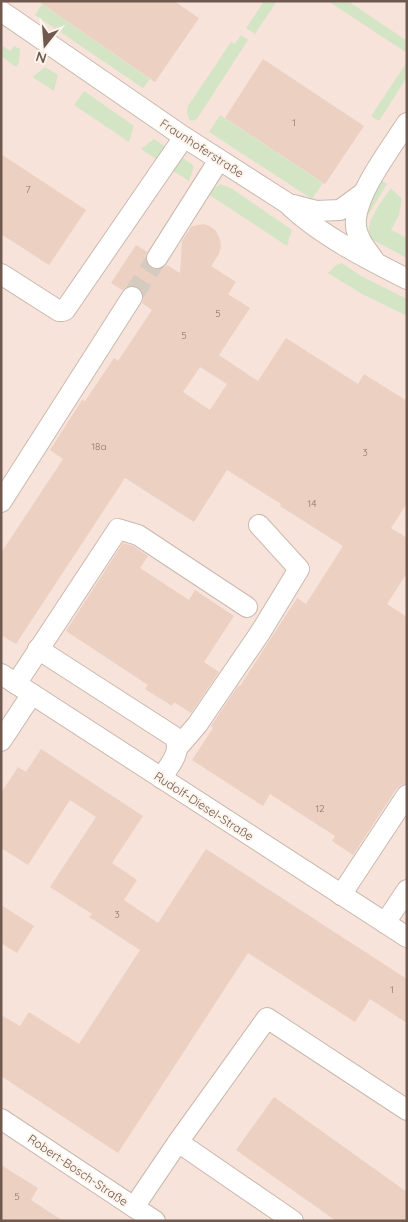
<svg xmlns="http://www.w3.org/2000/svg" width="408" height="1222" font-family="Quicksand,sans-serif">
<rect width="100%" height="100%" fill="#f9f1e6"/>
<rect fill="#f8e3db" x="1" y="1" width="406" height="1220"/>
<g fill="#d4e5c6">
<polygon points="264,1 277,1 255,34 246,28"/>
<polygon points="328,1 348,1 407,41 407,53"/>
<polygon points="42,4 150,79 143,88 35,15"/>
<polygon points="241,35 248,40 197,119 192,121 189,119 187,112 188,106 231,42 235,44"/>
<polygon points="3,46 10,51 14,46 20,49 19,63 16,67 1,56 1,48"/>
<polygon points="407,62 407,77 379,121 371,116"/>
<polygon points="45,67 58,75 54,91 32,77"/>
<polygon points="84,91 134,126 129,142 74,105"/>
<polygon points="220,115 323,183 312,199 209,132"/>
<polygon points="154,139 167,148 159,161 141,149"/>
<polygon points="180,156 194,166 189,181 171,170"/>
<polygon points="382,181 387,184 366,219 364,213"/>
<polygon points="220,184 231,188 292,230 287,246 208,194"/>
<path d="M391,188L402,199L399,215L391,230L407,238V258L373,240C371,236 368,232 369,228C370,216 384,198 391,188Z"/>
<polygon points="342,263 361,276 407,299 407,316 362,294 328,273 336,265"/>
</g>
<g fill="#ecd0c1" fill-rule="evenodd">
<polygon points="38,1 174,1 199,18 155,82"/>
<polygon points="263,59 364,126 325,184 225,118"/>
<polygon points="1,154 86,210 49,265 1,234"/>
<path d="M204,224L211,227L216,231L220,239L221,246L219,254L211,266L236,282L228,294L250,308L219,355L258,381L286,338L358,384L364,374L407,401V503L391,528L407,538V573L387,604L407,617V783L401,785L397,788L353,855L332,841L335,836L270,794L263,806L192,760L213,728L211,726L238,686H240L297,598L306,604L343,546L280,506L281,504L227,470L194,522L125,478L16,644L1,635V553L63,459L50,450L82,400L85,401L114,358L118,361L152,310L142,303L144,297L143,292L139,287L132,285L126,287L122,290L111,283L136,245L147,252L145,258L146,263L150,268L157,270L163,268L167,265L180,273L182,241L191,227L197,225ZM200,367L227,384L210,410L183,392Z"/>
<polygon points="123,543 133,546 148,556 140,568 189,600 195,590 234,616 204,662 219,672 191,713 174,702 172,706 145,689 148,685 66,631"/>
<polygon points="41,749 143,816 112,863 137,880 124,900 158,923 206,849 407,979 407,1023 370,999 355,1022 248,953 118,1153 1,1076 1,1015 20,1026 29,1012 79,1044 140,950 89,917 92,914 50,887 96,817 70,800 28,865 1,848 1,793 18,767 26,772"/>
<polygon points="1,905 34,926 17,953 1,943"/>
<polygon points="274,1097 407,1192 407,1221 336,1221 236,1150"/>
<polygon points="1,1165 38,1188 31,1200 63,1221 1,1221"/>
</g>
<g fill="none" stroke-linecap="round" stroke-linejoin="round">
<polyline stroke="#d6cbc0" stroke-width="20" stroke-dasharray="20 10" stroke-linecap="butt" points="132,297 157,258"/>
<defs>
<g id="minor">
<path d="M1,11L184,137L287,203C318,234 367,259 407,279"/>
<polyline points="293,205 316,211 340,210 362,194"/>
<polyline points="157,258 219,160"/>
<path d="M374,260C367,250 357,239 356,226C353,197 391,148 407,123"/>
<polyline points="1,274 59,311 63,311 65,310 184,137"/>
<polyline points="1,502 132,297"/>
<path d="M38,649L173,736C175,739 178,743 177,747C177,758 167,769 161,778"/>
<polyline points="1,674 407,937"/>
<polyline points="16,684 118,529 138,535 247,607"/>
<polyline points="1,741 32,694"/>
<polyline points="178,747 197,725 260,633 299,569 259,525"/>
<polyline points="341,895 407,795"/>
<polyline points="385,923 407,890"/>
<polyline points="1,1119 155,1221"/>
<polyline points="178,1142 267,1018 407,1110"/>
<polyline points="134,1207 178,1142 293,1221"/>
</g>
</defs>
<use href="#minor" stroke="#c9b9ad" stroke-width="22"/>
<use href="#minor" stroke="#fff" stroke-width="20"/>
</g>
<g text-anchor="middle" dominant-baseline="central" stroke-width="4" stroke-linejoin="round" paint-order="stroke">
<g font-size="10" fill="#8e766b">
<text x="294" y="122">1</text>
<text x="28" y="189">7</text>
<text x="218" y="313">5</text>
<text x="184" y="335">5</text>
<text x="99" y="446">18a</text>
<text x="365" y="452">3</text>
<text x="312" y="503">14</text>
<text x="320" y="808">12</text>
<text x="117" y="914">3</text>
<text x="392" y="989">1</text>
<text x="17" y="1196">5</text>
</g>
<g font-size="12" fill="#6f584e" stroke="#fdf5ec">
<text transform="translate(202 148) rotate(33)">Fraunhoferstraße</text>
<text transform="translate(204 806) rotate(33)">Rudolf-Diesel-Straße</text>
<text transform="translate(78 1170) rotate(34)">Robert-Bosch-Straße</text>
</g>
</g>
<rect width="408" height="1222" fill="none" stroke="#6f584e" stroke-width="5"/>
<g transform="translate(45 45) rotate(197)" stroke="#fdf5ec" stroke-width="4" paint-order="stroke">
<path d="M0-4L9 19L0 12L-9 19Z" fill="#6f584e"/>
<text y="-8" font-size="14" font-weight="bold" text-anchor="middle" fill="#6f584e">N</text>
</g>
</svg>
